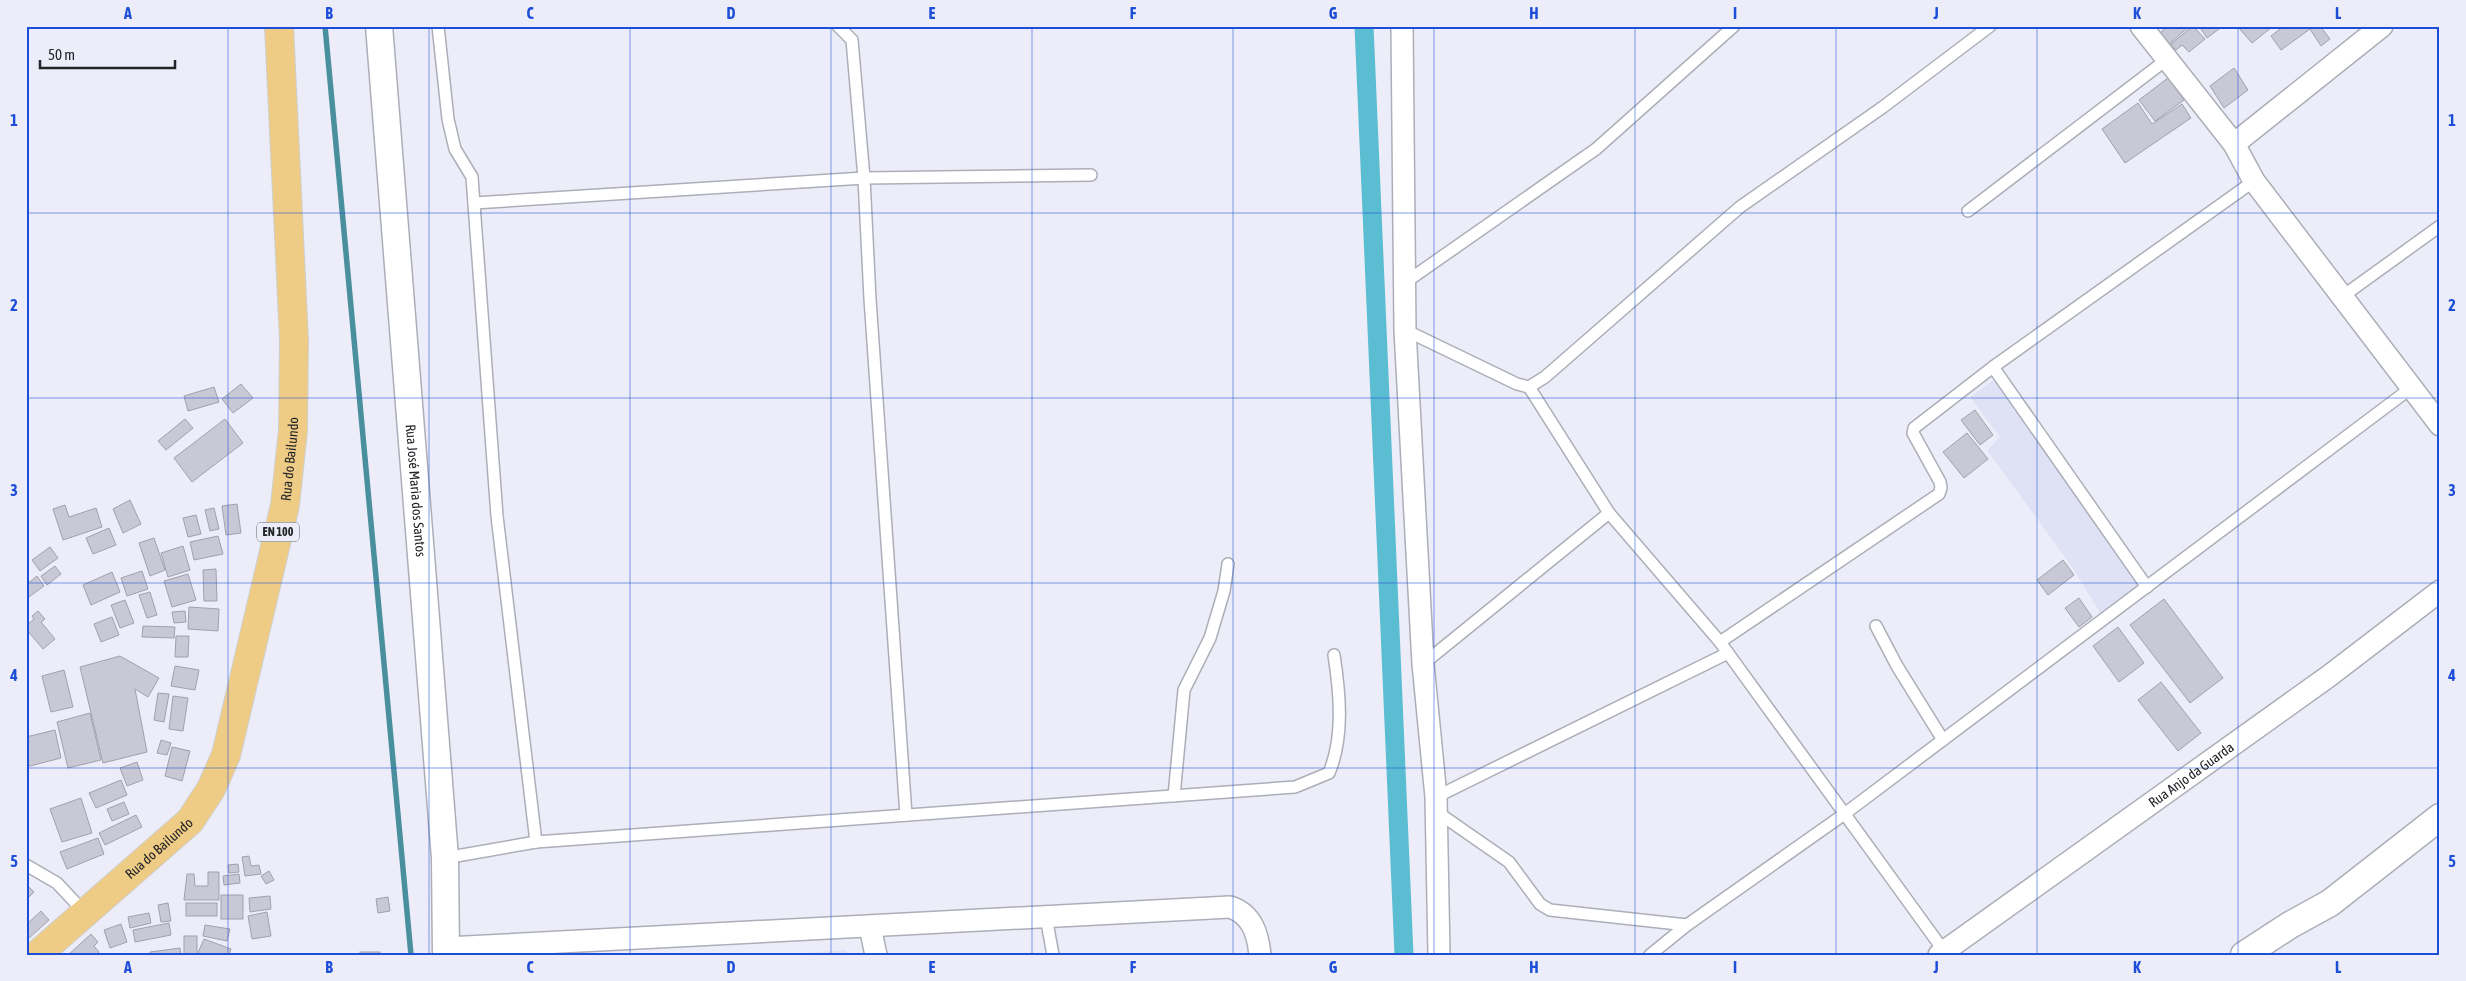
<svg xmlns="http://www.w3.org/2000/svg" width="2466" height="981" font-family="'Asap Condensed',sans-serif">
<rect width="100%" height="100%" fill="#ecedf8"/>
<g fill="#dfe2f4">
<polygon points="1999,376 2147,587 2104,619 2070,564 1987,450 2000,437 1970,397"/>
<polygon points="846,950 848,955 780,955"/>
</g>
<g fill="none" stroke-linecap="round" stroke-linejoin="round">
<polyline stroke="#4a8f9e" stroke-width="5.5" points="325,26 411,955"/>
<polyline stroke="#5bbdd1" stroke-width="19" points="1364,26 1404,955"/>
</g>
<g fill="#c8c9d4" stroke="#9fa1ab">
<polygon points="2168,26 2190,26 2169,44 2160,33"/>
<polygon points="2193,26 2205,39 2189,52 2182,45 2176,50 2171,44"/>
<polygon points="2199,26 2223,26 2207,38"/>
<polygon points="2237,26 2271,26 2272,27 2252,43"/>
<polygon points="2284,26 2320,26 2330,39 2321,46 2310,29 2281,50 2271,36"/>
<polygon points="2234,68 2248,90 2224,108 2210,86"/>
<polygon points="2168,78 2184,100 2155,121 2139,100"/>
<polygon points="2138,103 2152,124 2182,104 2191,118 2125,163 2102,129"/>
<polygon points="241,384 253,398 233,413 222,399"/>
<polygon points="214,387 219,402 188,411 184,396"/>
<polygon points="1975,410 1993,435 1980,445 1961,420"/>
<polygon points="185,419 193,428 166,450 158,441"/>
<polygon points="225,419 243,443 192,482 174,458"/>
<polygon points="1967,433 1988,459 1964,478 1943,452"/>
<polygon points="130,500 141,524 123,533 113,509"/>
<polygon points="237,504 241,533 226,535 222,506"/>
<polygon points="65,505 69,517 96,508 102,527 63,540 53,509"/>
<polygon points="214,508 219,529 210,531 205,510"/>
<polygon points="196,515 201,534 188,537 183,518"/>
<polygon points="109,528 116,545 93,554 86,538"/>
<polygon points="218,536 223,554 194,560 190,542"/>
<polygon points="154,538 165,570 150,576 139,543"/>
<polygon points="183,546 190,570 168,577 161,553"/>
<polygon points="50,547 58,558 40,571 32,560"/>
<polygon points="2063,560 2074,575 2048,595 2037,580"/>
<polygon points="55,566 61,574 47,585 41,576"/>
<polygon points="216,569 217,601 204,601 203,570"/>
<polygon points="142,571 148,589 127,596 121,578"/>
<polygon points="112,572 120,592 91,605 83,585"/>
<polygon points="188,574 196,600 172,607 164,581"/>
<polygon points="37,576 44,586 26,599 26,585"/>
<polygon points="150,592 157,615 147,618 139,595"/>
<polygon points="2079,598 2092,617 2079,627 2065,608"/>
<polygon points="2164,599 2223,678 2190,703 2130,625"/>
<polygon points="125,600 134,623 120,628 111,605"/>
<polygon points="189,607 219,609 218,631 188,629"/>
<polygon points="38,611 45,619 41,622 55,639 43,649 26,629 26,626 34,619 32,616"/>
<polygon points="185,611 186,622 174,623 172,612"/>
<polygon points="112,617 119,635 101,642 94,624"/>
<polygon points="143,626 175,627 174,638 142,637"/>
<polygon points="2118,627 2144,663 2119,682 2093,646"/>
<polygon points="176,636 189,636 188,657 175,657"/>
<polygon points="120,656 159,678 148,697 135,689 147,752 103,763 80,667"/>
<polygon points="175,666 199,670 195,690 171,686"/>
<polygon points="64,670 73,707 51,712 42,676"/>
<polygon points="2161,682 2201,733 2178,751 2138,700"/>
<polygon points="158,693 169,694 164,722 154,720"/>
<polygon points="173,696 188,698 183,731 169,729"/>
<polygon points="90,713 101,760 68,768 57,722"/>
<polygon points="55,730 61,758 26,767 26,737"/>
<polygon points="161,740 171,743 167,755 157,753"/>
<polygon points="172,747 190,751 182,781 165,776"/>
<polygon points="137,762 143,780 127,786 120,768"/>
<polygon points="121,780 127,795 96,808 89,793"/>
<polygon points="81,798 92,833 62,842 50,809"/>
<polygon points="124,802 129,814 112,821 107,809"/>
<polygon points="136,815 142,827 105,845 99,833"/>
<polygon points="98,838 104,854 67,869 60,852"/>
<polygon points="249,856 251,866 259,865 261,874 245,876 242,857"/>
<polygon points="238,864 239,872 229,873 228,865"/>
<polygon points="269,871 274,880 266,884 261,876"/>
<polygon points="208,872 219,872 219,900 184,900 187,874 194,874 195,886 208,886"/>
<polygon points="239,874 240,883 224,885 223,876"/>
<polygon points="26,884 34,892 26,900"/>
<rect x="221" y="895" width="22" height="24"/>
<polygon points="270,896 271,909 250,912 249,898"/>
<polygon points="388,897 390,911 378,913 376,899"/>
<polygon points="168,903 171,921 161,922 158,905"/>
<rect x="186" y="903" width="31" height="13"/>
<polygon points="41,911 49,920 28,939 26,925"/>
<polygon points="267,912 271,936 252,939 248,916"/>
<polygon points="149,913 151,923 130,928 128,917"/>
<polygon points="169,923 171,935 135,942 133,930"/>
<polygon points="121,924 127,942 110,948 104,930"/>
<polygon points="205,925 230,929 227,941 203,936"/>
<polygon points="91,934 98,942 94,946 99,952 96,955 68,955"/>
<rect x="184" y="936" width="13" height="18"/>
<polygon points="204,939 231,949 229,955 197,955"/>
<polygon points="180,948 181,955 150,955 150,952"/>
<rect x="360" y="952" width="20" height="3"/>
</g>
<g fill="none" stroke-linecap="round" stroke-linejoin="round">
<defs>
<g id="service">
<polyline points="438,26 448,119 455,149 472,177 497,516 536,842"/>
<polyline points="838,26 852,40 864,178 870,299 906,815"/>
<polyline points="474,203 864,178 1091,175"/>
<polyline points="1968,211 2166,60"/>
<polyline points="1403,284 1596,149 1734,26"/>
<polyline points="2343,296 2440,226"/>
<polyline points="1405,330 1517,384 1529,387 1545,377 1740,207 1883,107 1990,26"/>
<polyline points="1529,387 1609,513 1720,642 1944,951"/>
<polyline points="2147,587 1993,367 2254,181"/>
<polyline points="1876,626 1897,666 1943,740"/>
<polyline points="1720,642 1939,494 1941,488 1940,482 1913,433 1914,428 1993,367"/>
<polyline points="1423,664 1609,513"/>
<polyline points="1174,796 1184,690 1210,638 1224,591 1228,564"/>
<polyline points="1436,797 1728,653"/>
<polyline points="1437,812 1509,862 1540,904 1550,910 1687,925 1843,815 2411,388"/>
<path d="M445,858L536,842L1295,787L1329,773C1344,737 1340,694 1334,655"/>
<polyline points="26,865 57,883 85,913"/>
<polyline points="1046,917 1053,955"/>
<polyline points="1650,955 1687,925"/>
</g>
<g id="minor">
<polyline points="1402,26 1405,330 1423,664 1436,797 1439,955"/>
<polyline points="2141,26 2234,144 2254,181 2440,425"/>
<polyline points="2234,144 2382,26"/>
<polyline points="870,927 876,955"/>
<path d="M446,948L1230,907C1252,914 1258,934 1260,955"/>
<path id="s1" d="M1939,955L2329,676L2440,591"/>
</g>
<g id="tertiary">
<path id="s2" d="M379,26L445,858L446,955"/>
<polyline points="2244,955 2290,925 2330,903 2440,817"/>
</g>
<g id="primary">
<path id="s3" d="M37,955L190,821L211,789L226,755L285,505L293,430L294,340L279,26"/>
</g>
</defs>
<use href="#service" stroke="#acaeb8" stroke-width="14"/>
<use href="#minor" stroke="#acaeb8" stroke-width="24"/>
<use href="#tertiary" stroke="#acaeb8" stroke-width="29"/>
<use href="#primary" stroke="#cecfcf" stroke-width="30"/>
<use href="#service" stroke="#fff" stroke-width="11"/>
<use href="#minor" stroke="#fff" stroke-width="21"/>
<use href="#tertiary" stroke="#fff" stroke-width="26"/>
<use href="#primary" stroke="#efcc85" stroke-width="28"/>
</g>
<path fill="none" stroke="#1d4ed8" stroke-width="1" stroke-opacity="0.55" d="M228,26V955M429,26V955M630,26V955M831,26V955M1032,26V955M1233,26V955M1434,26V955M1635,26V955M1836,26V955M2037,26V955M2238,26V955M26,213H2440M26,398H2440M26,583H2440M26,768H2440"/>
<g text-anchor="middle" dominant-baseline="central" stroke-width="4.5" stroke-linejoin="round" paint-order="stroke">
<rect fill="#ecedf8" stroke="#5f6066" stroke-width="1" x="257" y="522.5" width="42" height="19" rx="4"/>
<g font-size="12" font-weight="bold" fill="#222327">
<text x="278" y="532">EN 100</text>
</g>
<g font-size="14" fill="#222327" stroke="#ecedf8">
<text stroke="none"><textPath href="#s3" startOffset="582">Rua do Bailundo</textPath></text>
<text stroke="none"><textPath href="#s2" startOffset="466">Rua José Maria dos Santos</textPath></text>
<text stroke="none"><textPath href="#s1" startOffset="310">Rua Anjo da Guarda</textPath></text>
<text stroke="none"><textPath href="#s3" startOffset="162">Rua do Bailundo</textPath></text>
</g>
</g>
<rect width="2466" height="981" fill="none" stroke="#ecedf8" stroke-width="55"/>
<path d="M40 60v8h135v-8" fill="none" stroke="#222327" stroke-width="2.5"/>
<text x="48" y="60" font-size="15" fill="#222327" stroke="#ecedf8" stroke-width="4" paint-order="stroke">50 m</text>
<rect x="28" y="28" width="2410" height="926" fill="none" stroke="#1d4ed8" stroke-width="2"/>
<g font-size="16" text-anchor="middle" font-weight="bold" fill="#1d4ed8">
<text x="128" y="19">A</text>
<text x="329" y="19">B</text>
<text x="530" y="19">C</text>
<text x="731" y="19">D</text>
<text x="932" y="19">E</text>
<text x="1133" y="19">F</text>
<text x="1333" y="19">G</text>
<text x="1534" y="19">H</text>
<text x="1735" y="19">I</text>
<text x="1936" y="19">J</text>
<text x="2137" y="19">K</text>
<text x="2338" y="19">L</text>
<text x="14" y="126">1</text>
<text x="2452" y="126">1</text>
<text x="14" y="311">2</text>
<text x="2452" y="311">2</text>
<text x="14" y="496">3</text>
<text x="2452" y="496">3</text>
<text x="14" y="681">4</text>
<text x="2452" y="681">4</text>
<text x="14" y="867">5</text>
<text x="2452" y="867">5</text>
<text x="128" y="973">A</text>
<text x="329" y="973">B</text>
<text x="530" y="973">C</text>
<text x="731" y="973">D</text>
<text x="932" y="973">E</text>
<text x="1133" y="973">F</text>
<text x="1333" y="973">G</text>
<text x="1534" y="973">H</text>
<text x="1735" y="973">I</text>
<text x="1936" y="973">J</text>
<text x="2137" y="973">K</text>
<text x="2338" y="973">L</text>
</g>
</svg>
